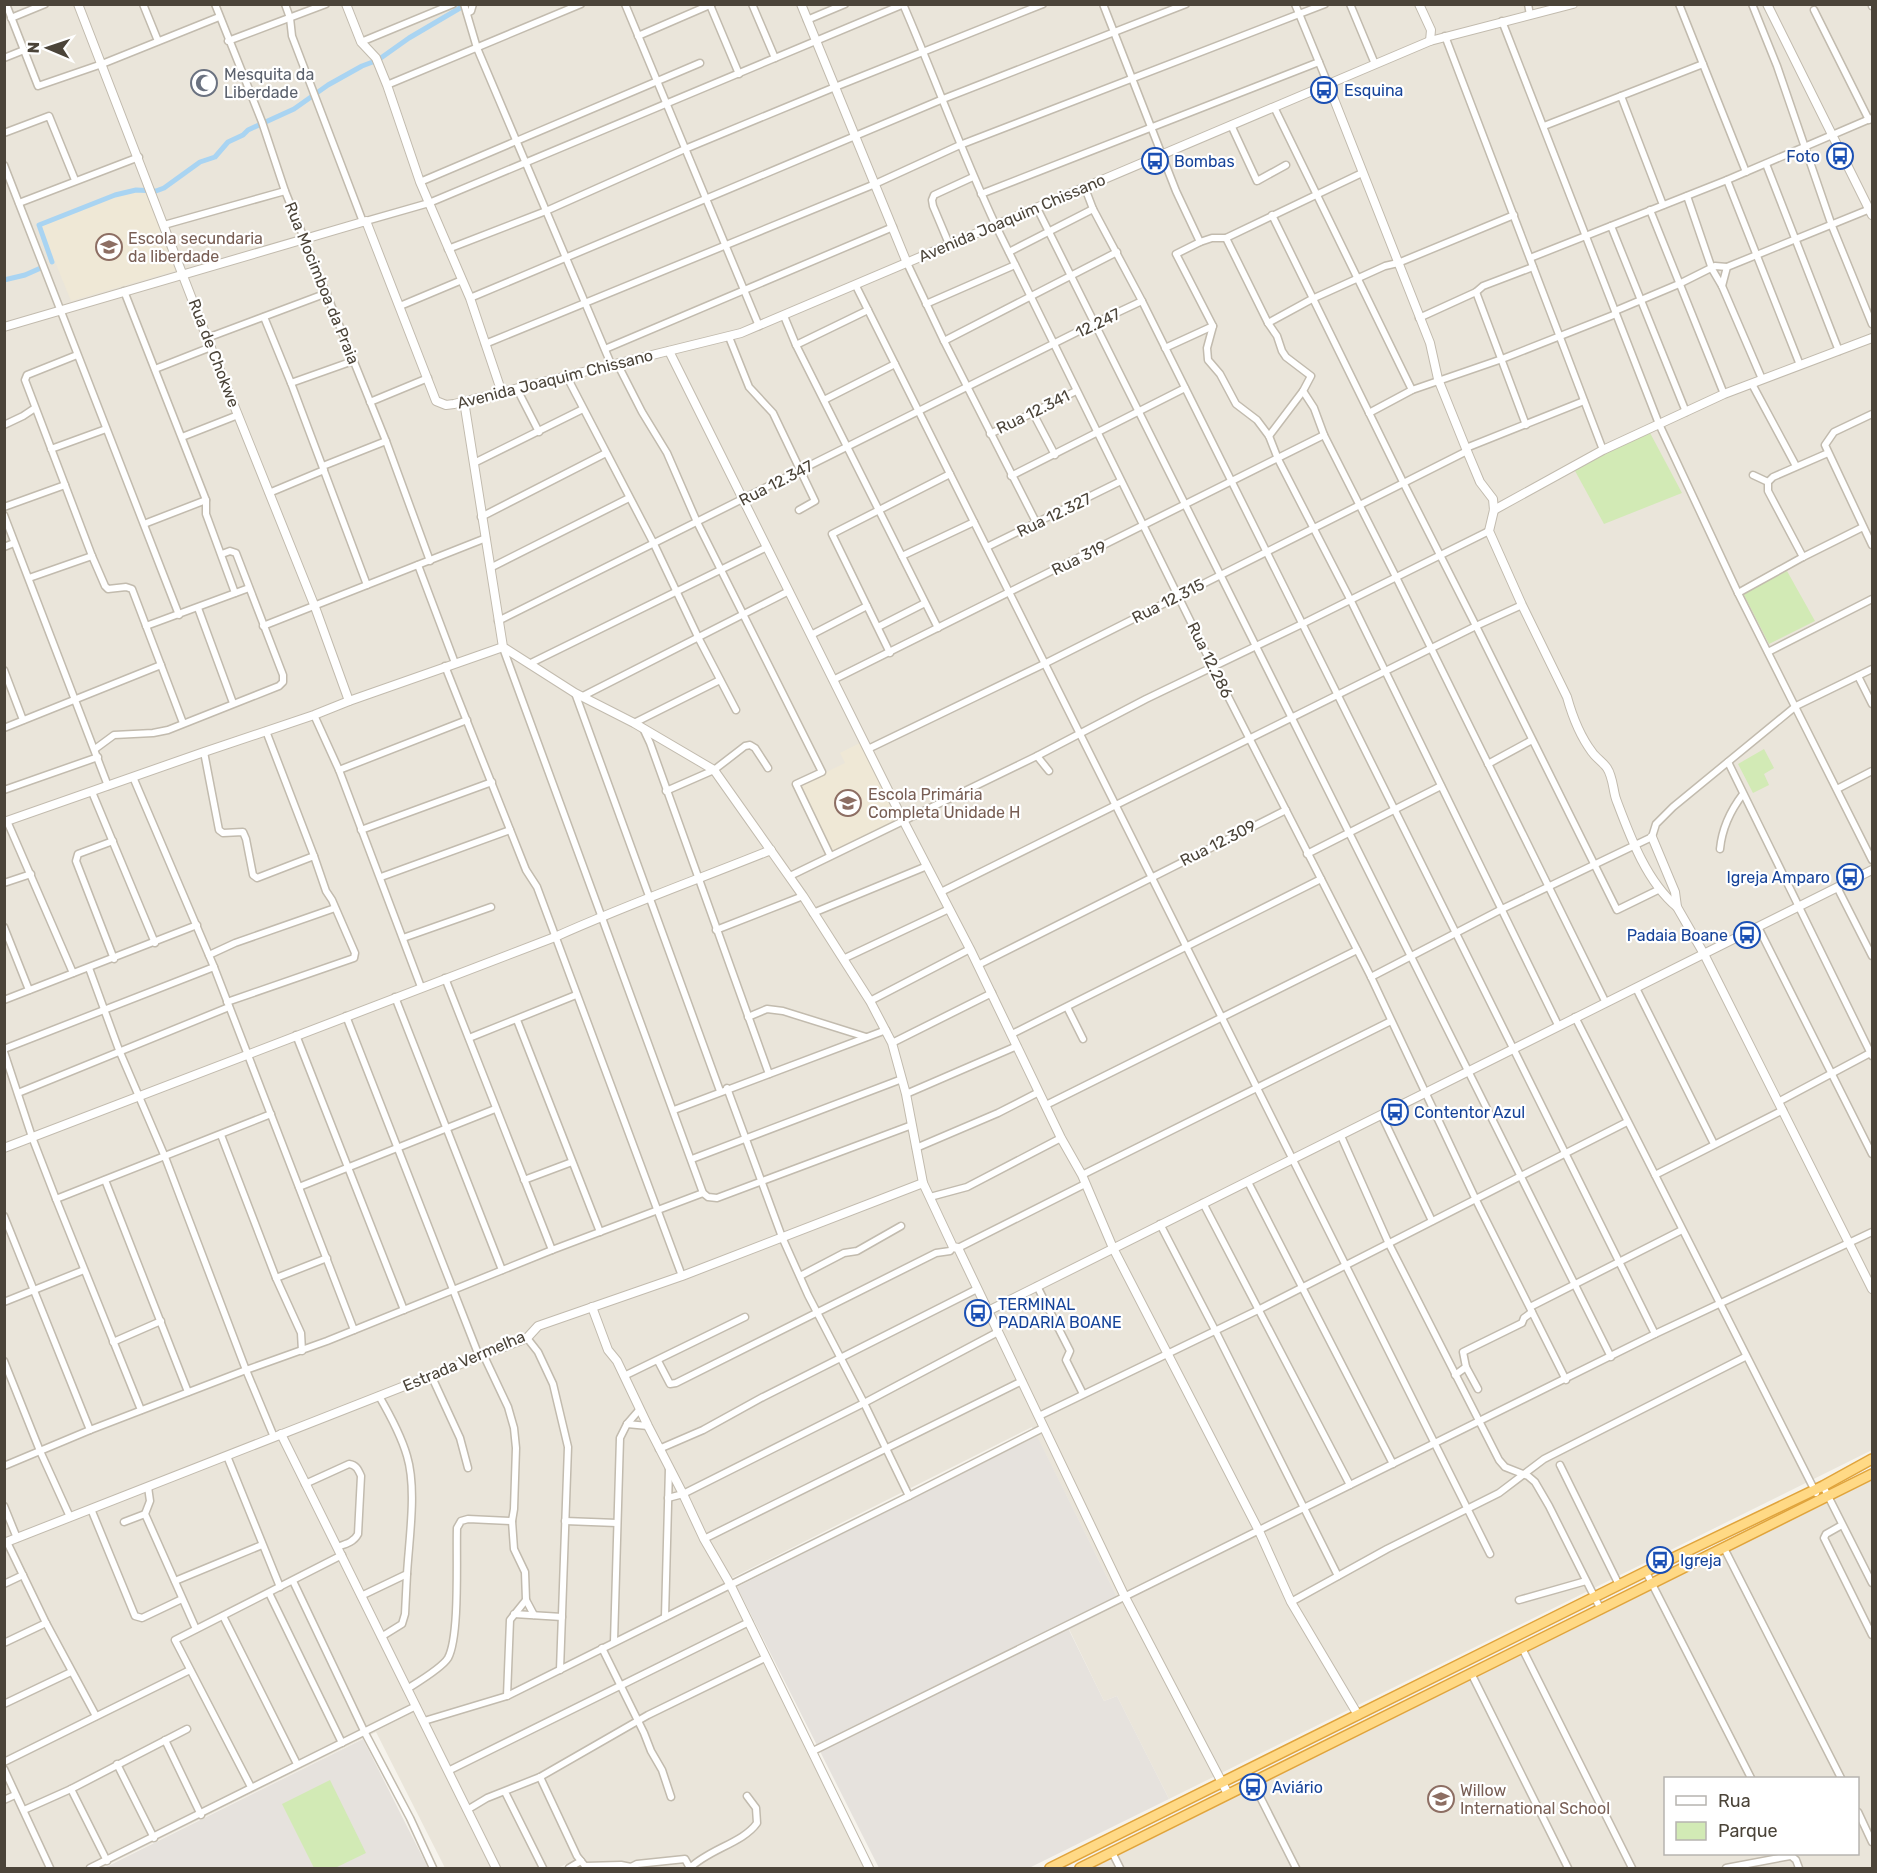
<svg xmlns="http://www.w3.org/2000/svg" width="1877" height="1873" font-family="Rubik,sans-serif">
<rect width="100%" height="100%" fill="#f6f3ec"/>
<g fill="#eae5da" fill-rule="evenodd">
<polygon points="5,5 1872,5 1872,1450 1169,1799 1117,1696 1104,1701 1069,1629 1120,1603 1032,1427 724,1582 864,1868 588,1868 581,1857 558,1868 445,1868 376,1732 102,1868 5,1868"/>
<path d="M1872,1480V1868H1093L1802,1515ZM1666,1778H1858V1854H1666Z"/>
</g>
<g fill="#e6e2dd">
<polygon points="1037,1436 1120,1603 1069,1630 1104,1701 1117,1696 1169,1799 1029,1868 879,1868 737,1587"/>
<polygon points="363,1739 428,1868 104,1868"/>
</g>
<g fill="#efe8d6">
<polygon points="134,192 148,192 178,270 71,301 40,225 107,199"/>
<polygon points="860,743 898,820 831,852 798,786 845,763 840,753"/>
</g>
<g fill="#d2eab5">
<polygon points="1649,431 1682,493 1604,524 1574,469"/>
<polygon points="1787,571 1815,621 1769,644 1743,593"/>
<polygon points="1764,749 1774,768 1764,774 1769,785 1753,793 1738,764"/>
<polygon points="330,1780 366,1853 335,1868 314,1868 282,1804"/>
</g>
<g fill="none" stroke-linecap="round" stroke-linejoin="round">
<g stroke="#a9d4f2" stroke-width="5">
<polyline points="52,262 39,225 115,195 136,190 156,191 164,188 200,162 215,157 228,142 243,135 248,130 294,109 328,85 362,66 378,60 409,38 460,8 461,4"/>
<polyline points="4,280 25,275 43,267"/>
</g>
<defs>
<g id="minor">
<polyline points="6,4 38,86 102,64 219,17"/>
<polyline points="143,4 158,41"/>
<polyline points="215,4 262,122 285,191 386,441 430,561"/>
<polyline points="285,4 290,18 292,36 363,222"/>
<polyline points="464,4 477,48 611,364"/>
<polyline points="625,4 759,326"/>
<polyline points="752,4 775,58"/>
<path d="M903,4C935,78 962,153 996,226L1213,667L1371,977L1476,1200L1566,1380"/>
<polyline points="1103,4 1176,191 1200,242 1212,238 1226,238 1362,173"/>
<polyline points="1295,4 1328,84"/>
<polyline points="1350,4 1375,64"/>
<polyline points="1528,4 1530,15"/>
<polyline points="1679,4 1746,172"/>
<polyline points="1752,4 1777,66 1832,226 1872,324"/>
<polyline points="1872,4 1872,6"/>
<polyline points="710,5 739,74"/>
<polyline points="1814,10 1869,120"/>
<polyline points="467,13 471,11 473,4"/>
<polyline points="11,18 45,4"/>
<polyline points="807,20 845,4"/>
<polyline points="1502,21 1659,424 1738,593 1872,860"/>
<polyline points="638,36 712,4"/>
<polyline points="1445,36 1603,450"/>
<polyline points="228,41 326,4"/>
<polyline points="361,42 453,4"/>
<polyline points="4,58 24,50"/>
<polyline points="387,85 581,4"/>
<polyline points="1621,96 1663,205"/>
<polyline points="1274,107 1412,390"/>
<polyline points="1231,125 1257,181 1286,165"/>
<polyline points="1544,126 1703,64"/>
<polyline points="4,133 49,116 75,180"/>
<polyline points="1766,164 1839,351"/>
<polyline points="4,165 179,615"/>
<polyline points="1727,180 1800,365"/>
<polyline points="420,182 700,63"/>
<polyline points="1085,188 1093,209 1142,301 1655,1334"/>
<polyline points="981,194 1319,62"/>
<polyline points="1687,196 1712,269 1722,286 1762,379"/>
<polyline points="19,203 139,157"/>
<polyline points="1037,208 1611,1357"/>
<polyline points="1650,210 1724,394"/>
<polyline points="1272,215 1403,482 1476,626 1617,910 1660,889"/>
<polyline points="366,221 429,203 904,4"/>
<polyline points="164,225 285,191"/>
<polyline points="1611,226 1686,412"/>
<polyline points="1226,238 1268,323 1277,336 1282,351 1286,357 1311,376 1303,391 1314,408 1324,435 1396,577 1606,1003"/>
<polyline points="1200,242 1176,254 1213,326 1207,348 1208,360 1220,374 1236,404 1257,420 1269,436 1278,459 1350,599 1558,1025"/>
<polyline points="949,244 933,206 932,200 934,195 973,177"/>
<polyline points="448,249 546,211 685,149 835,87 1043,4"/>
<polyline points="1009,252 1093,209"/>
<polyline points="1530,258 1727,180 1872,118"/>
<polyline points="907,263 944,341 1037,524"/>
<path d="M856,286C1064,710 1281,1130 1490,1554"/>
<polyline points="1722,286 1727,267 1870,209"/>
<polyline points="124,291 206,500 206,514 235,593"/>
<polyline points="1476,292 1526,425"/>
<polyline points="470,298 943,99 1186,4"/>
<polyline points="926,304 1015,265"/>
<polyline points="400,306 462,280"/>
<polyline points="1615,311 1679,284 1715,266 1727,267"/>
<polyline points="784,316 796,345 938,628"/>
<polyline points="264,317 291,383 367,585"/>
<polyline points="1419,318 1476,292 1483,286 1533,267"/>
<polyline points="1268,323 1312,299 1385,266 1398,263 1514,215"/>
<polyline points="729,337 749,387 773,413 815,501 799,510"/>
<polyline points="207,338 327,293"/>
<polyline points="944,341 1117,252"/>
<polyline points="485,344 875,184 960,145 1325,4"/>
<polyline points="796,345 868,310"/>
<polyline points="1165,348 1213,326"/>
<polyline points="605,349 893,227"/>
<polyline points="77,355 27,375 25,380 92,556 105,586 108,589 126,587 132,589 183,723"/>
<polyline points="617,363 642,412 667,453 697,522 822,772 796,784 830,855"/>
<polyline points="155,369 211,347"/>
<polyline points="566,375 654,544 699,639 736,710"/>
<polyline points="291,383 353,361"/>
<polyline points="1752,384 1796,466"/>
<polyline points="517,389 539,432"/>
<polyline points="824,400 895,364"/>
<polyline points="370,402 428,378"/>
<polyline points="1033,413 1055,455"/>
<polyline points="1369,413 1412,390 1502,359 1616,314"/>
<polyline points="1872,414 1834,432 1825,445 1872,545"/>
<polyline points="4,425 23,416 35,408"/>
<polyline points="990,434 1076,391"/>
<polyline points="1269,436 1303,391"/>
<polyline points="182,437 238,415"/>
<polyline points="1466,448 1584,401"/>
<polyline points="51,449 106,429"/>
<polyline points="474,463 583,409"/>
<polyline points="323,466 386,441"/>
<polyline points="1753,475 1768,482"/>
<polyline points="1011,476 1185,388"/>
<polyline points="269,493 324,470"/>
<polyline points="4,507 65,485"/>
<polyline points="4,515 108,786"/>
<polyline points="481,517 606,453"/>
<polyline points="144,524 206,500"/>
<polyline points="4,547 14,543"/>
<polyline points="987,547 1121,481"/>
<polyline points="902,556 974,522"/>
<polyline points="1803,557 1768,491 1768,482 1773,477 1828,453"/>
<polyline points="418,565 455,663"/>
<polyline points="492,567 629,498"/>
<polyline points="29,578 92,556"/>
<polyline points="1738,593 1803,557 1863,527"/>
<polyline points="198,608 233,703"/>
<polyline points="498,621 1095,323 1142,301"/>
<polyline points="146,626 249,588"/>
<polyline points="263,626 486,538"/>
<polyline points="878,627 925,603"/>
<polyline points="811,635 867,606"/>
<polyline points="503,648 703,1193 708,1197 717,1198 912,1125"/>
<polyline points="1768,652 1872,599"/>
<polyline points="890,653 832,534 950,474"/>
<polyline points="529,664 767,547"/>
<polyline points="445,666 526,870 537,887 682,1276"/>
<polyline points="4,670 23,720"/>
<polyline points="1858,676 1872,704"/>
<polyline points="833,680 1324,435"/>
<polyline points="575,693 720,1091"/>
<polyline points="583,696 789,591"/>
<polyline points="314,715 339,770 421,987"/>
<polyline points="634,723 720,680"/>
<polyline points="4,728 161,665"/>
<polyline points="643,728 650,743 769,1074"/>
<polyline points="95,749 114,735 153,733 168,730 279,686 283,682 283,675 236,553 230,551 222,554"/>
<polyline points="868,749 1044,664 1467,451"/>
<polyline points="204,752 219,830 223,833 243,832 246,839 253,875 257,878 314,856 266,731"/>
<polyline points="1037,756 1049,771"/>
<polyline points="1728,762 1872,1056"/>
<polyline points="1488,764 1532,740"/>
<polyline points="339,770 467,720"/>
<polyline points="133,777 214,967 354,1330"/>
<polyline points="1837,789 1872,771"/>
<polyline points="4,790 98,757"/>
<polyline points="666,791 714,770 745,746 750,745 755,748 768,768"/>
<polyline points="92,792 155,943"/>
<polyline points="7,821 73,973"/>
<polyline points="361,830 492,782"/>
<polyline points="113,841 78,854 76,861 114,959"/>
<path d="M1720,849C1722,828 1730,811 1743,794"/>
<polyline points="1307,854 1441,786"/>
<polyline points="790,876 1037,756 1146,699 1302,624 1489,531"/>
<polyline points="381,877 510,830"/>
<polyline points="4,883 31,874"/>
<polyline points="1837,887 1872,956"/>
<polyline points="941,892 1476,626 1522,605"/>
<polyline points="813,913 927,866"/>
<polyline points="4,927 29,990"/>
<polyline points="1758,927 1872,1154"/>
<polyline points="716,930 803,896"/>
<polyline points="403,938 491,907"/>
<polyline points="209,955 235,943 335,908"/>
<polyline points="843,959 949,909"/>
<polyline points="978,965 1286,810"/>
<polyline points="89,968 119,1050 165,1157 246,1370 274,1437"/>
<polyline points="1371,977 1502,909 1652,837 1656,824 1673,807 1796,706 1872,669"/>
<polyline points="445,978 552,1250"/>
<polyline points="1636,988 1714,1144"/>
<polyline points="395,997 502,1270"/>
<polyline points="4,1000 197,925"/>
<polyline points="870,1001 970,949"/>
<polyline points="227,1002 354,958 355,953 332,900 326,891 314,856"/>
<polyline points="1067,1007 1083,1039"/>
<polyline points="346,1016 479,1356"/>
<polyline points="748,1017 767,1009 783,1011 866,1037"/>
<polyline points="1575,1017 1816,1493"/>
<polyline points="517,1020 600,1232"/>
<polyline points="1012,1034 1321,879"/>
<polyline points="296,1035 404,1310"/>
<polyline points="469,1038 576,995"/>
<polyline points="892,1043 992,993"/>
<polyline points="4,1049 214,967"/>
<polyline points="4,1052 32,1137 56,1199 141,1410"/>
<polyline points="727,1088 782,1237 808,1295 864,1403 909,1496"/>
<polyline points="18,1093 229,1007"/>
<polyline points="906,1094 1017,1046"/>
<polyline points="1778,1102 1872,1052"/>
<polyline points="1046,1105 1357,950"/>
<polyline points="674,1110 886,1030"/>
<polyline points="1382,1116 1432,1221"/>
<polyline points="221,1135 276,1278 301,1333 302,1351"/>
<polyline points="1341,1136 1389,1244 1499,1460 1505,1467 1528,1476 1535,1482 1549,1506 1601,1610"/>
<polyline points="916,1148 998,1113 1039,1092"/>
<polyline points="692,1159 902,1079"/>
<polyline points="1082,1175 1391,1021"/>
<polyline points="1655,1175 1783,1110"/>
<polyline points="105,1180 188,1392"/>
<polyline points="524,1180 572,1162"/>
<polyline points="1248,1182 1393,1464"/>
<polyline points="299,1187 495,1109"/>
<polyline points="930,1197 967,1187 1061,1138"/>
<polyline points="56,1199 271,1114"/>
<polyline points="1203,1203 1350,1485"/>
<polyline points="4,1216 90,1430"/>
<polyline points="1160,1224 1215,1330 1338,1576"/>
<polyline points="958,1248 1085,1184"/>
<polyline points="800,1276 844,1253 857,1251 901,1226"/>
<polyline points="276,1278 327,1258"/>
<polyline points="1037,1286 1070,1351 1066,1360 1083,1394"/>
<polyline points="4,1302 84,1270"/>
<polyline points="1530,1307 1682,1230"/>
<polyline points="527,1338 538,1352 553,1384 568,1447 560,1670"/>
<polyline points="113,1342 161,1321"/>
<polyline points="483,1354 508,1407 514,1428 516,1448 514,1509 512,1521 514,1549 525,1572 526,1600 510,1620 507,1696"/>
<polyline points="4,1361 40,1451 70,1517"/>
<polyline points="658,1361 670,1384 676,1383 936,1253 950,1251 953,1247"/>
<polyline points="1466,1367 1478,1389"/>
<polyline points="431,1375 460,1438 468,1468"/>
<polyline points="1455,1375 1466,1367 1463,1352 1522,1323 1524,1318 1532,1312"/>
<polyline points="624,1376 745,1317"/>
<polyline points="1039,1416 1258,1310 1627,1122"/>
<polyline points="627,1424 648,1426"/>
<polyline points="659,1449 703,1430 763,1397 977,1289"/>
<polyline points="227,1456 280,1587"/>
<polyline points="1560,1465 1619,1585"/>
<polyline points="4,1466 90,1430 246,1370 327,1341 552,1250 703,1193"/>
<path d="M305,1484L349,1464C356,1465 358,1469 361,1476L358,1534C354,1542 346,1544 337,1547"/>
<polyline points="1823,1486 1872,1583"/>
<polyline points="148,1487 150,1501 145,1514 196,1629"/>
<polyline points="668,1498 683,1494 864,1403 998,1332"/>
<polyline points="4,1506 17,1538"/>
<polyline points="91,1509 135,1616 142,1618 182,1599"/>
<polyline points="565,1521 617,1523"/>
<polyline points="124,1522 145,1514"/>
<polyline points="1842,1525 1826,1534 1824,1538 1872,1635"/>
<polyline points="704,1539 1022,1381"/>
<polyline points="7,1542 46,1623 96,1716"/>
<polyline points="1724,1548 1841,1778"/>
<polyline points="1646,1572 1751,1778"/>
<polyline points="175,1581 262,1545"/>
<polyline points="293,1581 365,1733 410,1818 433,1868"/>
<polyline points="4,1584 23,1575"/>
<polyline points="269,1593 342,1743"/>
<path d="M361,1596L407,1574C409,1539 417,1489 407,1456C401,1435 390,1415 379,1396"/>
<polyline points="526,1600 534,1615"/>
<polyline points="1519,1600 1586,1581"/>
<polyline points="1291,1602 1387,1549 1499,1493 1544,1459 1745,1357"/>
<polyline points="514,1614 562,1617"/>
<polyline points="223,1616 297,1764"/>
<polyline points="665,1617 669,1468"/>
<polyline points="381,1637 402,1624 405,1614 407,1574"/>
<polyline points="614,1642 620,1438 627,1424 640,1409"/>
<polyline points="4,1643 46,1623"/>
<polyline points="602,1648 644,1733 651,1751 662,1770 671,1797"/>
<polyline points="1522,1648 1632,1868"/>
<polyline points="1471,1673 1568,1868"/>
<path d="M407,1689C418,1682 442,1668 448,1658C460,1636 456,1556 457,1528L461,1521L468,1519L512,1521"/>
<polyline points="4,1704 71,1672"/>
<polyline points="424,1721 507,1696 909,1496 1043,1428"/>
<polyline points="165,1740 201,1815"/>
<polyline points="813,1751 1655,1334 1872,1232"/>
<polyline points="4,1762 190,1670"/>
<polyline points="117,1764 154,1838"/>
<polyline points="4,1769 50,1868"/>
<polyline points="448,1771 749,1622"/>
<polyline points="1247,1771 1296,1868"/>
<polyline points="540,1777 577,1856 585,1866 621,1865 631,1867 637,1864 685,1859 690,1868"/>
<polyline points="251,1787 175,1640 342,1555"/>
<polyline points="71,1789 107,1861"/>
<polyline points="505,1792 543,1868"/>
<polyline points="4,1800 15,1795"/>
<polyline points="24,1810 71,1789 187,1729"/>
<polyline points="467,1810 487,1798 540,1777 648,1715 765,1658"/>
<polyline points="1858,1812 1872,1842"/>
<polyline points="1112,1852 1120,1868"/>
<polyline points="1789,1854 1796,1860 1799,1868"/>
<polyline points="90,1868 416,1706"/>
<polyline points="569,1868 581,1861"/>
<path d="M690,1868C709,1849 743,1843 757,1823L756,1808L747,1796"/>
<polyline points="1726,1868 1790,1856"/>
</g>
<g id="tertiary">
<polyline points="78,4 207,338 315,607 349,701"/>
<polyline points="346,4 361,42 376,58 387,85 420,182 470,298 502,393"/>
<polyline points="801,4 907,263"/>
<polyline points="1419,4 1431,30 1430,41"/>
<polyline points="1767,4 1872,215"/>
<path d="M1328,84L1430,343L1438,379L1467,451L1480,482L1493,499L1494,510L1489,531L1522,605L1567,697C1572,715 1580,736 1592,752C1596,758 1603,762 1607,768C1613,777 1613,790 1616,799C1630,836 1646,881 1677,907"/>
<polyline points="4,327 366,221 436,401 446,405 454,404 741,333 1430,41 1573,4"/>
<polyline points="669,351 903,820 970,949 1061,1138 1082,1175 1113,1248 1259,1531 1291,1602 1358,1715"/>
<polyline points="464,401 503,647 575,693 634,723 714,770 803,896 870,1001 892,1043 906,1094 923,1183 953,1247 958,1248 1125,1597 1228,1794"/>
<polyline points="1494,510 1603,450 1724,394 1872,338"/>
<polyline points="4,822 204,752 314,715 349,701 503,647"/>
<polyline points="1652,837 1675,892 1677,907 1704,954 1872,1289"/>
<path d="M4,1148L555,937C626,905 699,879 771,850"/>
<polyline points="592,1307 608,1350 617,1361 648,1426 683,1494 704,1539 730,1584 869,1868"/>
<polyline points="988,1311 1872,870"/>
<polyline points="281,1434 496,1868"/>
<polyline points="4,1543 527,1338 538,1326 682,1276 923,1183"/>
</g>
<g id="trunk">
<polyline points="1050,1868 1675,1557 1823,1486 1872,1459"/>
<polyline points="1080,1868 1872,1474"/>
</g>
</defs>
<use href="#minor" stroke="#c2bbae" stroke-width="9"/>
<use href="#tertiary" stroke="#c2bbae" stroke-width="10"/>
<use href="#trunk" stroke="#e0a43c" stroke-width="12"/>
<use href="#minor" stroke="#fff" stroke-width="6"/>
<use href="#tertiary" stroke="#fff" stroke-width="8"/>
<use href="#trunk" stroke="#ffd985" stroke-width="9"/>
</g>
<defs>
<symbol id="mosque-ring" viewBox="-11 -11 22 22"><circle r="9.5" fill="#fff" stroke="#6b7280" stroke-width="1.5"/><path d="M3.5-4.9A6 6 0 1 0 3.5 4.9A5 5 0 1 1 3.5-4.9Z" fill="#6b7280"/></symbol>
<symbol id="bus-ring" viewBox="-11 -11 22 22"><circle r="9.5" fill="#fff" stroke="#1a4fb4" stroke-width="1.5"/><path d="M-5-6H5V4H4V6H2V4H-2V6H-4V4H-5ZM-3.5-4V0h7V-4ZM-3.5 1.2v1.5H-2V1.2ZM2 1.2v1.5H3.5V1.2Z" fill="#1a4fb4"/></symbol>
<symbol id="school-ring" viewBox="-11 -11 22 22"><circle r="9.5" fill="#fff" stroke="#8d6e63" stroke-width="1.5"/><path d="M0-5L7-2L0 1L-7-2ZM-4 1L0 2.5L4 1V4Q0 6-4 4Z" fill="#8d6e63"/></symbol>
</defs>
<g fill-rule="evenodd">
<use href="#mosque-ring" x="189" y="68" width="30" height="30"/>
<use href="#bus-ring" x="1309" y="75" width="30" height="30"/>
<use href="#bus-ring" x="1825" y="141" width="30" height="30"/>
<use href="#bus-ring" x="1140" y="146" width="30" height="30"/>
<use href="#school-ring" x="94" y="232" width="30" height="30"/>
<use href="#school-ring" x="833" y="788" width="30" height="30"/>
<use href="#bus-ring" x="1835" y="862" width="30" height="30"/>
<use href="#bus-ring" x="1732" y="920" width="30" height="30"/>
<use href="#bus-ring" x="1380" y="1097" width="30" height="30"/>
<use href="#bus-ring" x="963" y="1298" width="30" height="30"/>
<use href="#bus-ring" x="1645" y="1545" width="30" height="30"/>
<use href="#bus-ring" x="1238" y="1772" width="30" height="30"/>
<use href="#school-ring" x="1426" y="1784" width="30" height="30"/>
</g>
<g text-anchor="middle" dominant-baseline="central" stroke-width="4.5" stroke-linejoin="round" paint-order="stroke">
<g font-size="16" fill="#5b616d" stroke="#fff" text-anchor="start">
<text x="224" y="74">Mesquita da<tspan x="224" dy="18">Liberdade</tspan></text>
</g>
<g font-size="16" fill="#164399" stroke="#fff" text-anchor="start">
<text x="1344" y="90">Esquina</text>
<text x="1820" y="156" text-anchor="end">Foto</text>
<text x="1174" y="161">Bombas</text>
<text x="1830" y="877" text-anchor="end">Igreja Amparo</text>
<text x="1728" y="935" text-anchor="end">Padaia Boane</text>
<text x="1414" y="1112">Contentor Azul</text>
<text x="998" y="1304">TERMINAL<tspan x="998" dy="18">PADARIA BOANE</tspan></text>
<text x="1680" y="1560">Igreja</text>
<text x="1272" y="1787">Aviário</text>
</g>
<g font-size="16" fill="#4b4439" stroke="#fff">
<text transform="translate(1012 218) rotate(-23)">Avenida Joaquim Chissano</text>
<text transform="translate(322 283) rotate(68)">Rua Mocimboa da Praia</text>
<text transform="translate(1098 323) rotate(-26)">12.247</text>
<text transform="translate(214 353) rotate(69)">Rua de Chokwe</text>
<text transform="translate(555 379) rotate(-14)">Avenida Joaquim Chissano</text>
<text transform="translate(1033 412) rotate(-26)">Rua 12.341</text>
<text transform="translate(776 483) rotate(-27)">Rua 12.347</text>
<text transform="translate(1054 515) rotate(-26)">Rua 12.327</text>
<text transform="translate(1079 558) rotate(-26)">Rua 319</text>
<text transform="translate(1168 601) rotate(-27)">Rua 12.315</text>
<text transform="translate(1210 660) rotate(64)">Rua 12.286</text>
<text transform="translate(1218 843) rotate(-27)">Rua 12.309</text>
<text transform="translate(464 1361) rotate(-23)">Estrada Vermelha</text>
</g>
<g font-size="16" fill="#785e54" stroke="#fff" text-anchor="start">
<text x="128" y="238">Escola secundaria<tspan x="128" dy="18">da liberdade</tspan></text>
<text x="868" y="794">Escola Primária<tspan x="868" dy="18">Completa Unidade H</tspan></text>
<text x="1460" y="1790">Willow<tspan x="1460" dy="18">International School</tspan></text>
</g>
</g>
<rect width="1877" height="1873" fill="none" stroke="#4b4439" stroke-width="12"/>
<rect x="1664" y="1777" width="195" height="78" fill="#ffffff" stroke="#b7b4b0" stroke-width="1.5"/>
<rect x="1676" y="1796" width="30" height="9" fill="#ffffff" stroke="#b7b4b0" stroke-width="1.5"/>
<text x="1718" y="1807" font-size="18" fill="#4b4439">Rua</text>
<rect x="1676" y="1822" width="30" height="18" fill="#d2eab5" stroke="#b7b4b0" stroke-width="1.5"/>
<text x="1718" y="1837" font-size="18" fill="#4b4439">Parque</text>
<g transform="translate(48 48) rotate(272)" stroke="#ffffff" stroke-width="4.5" paint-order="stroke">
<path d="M0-4.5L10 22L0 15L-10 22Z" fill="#4b4439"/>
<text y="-9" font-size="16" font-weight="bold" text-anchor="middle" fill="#4b4439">N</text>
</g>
</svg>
